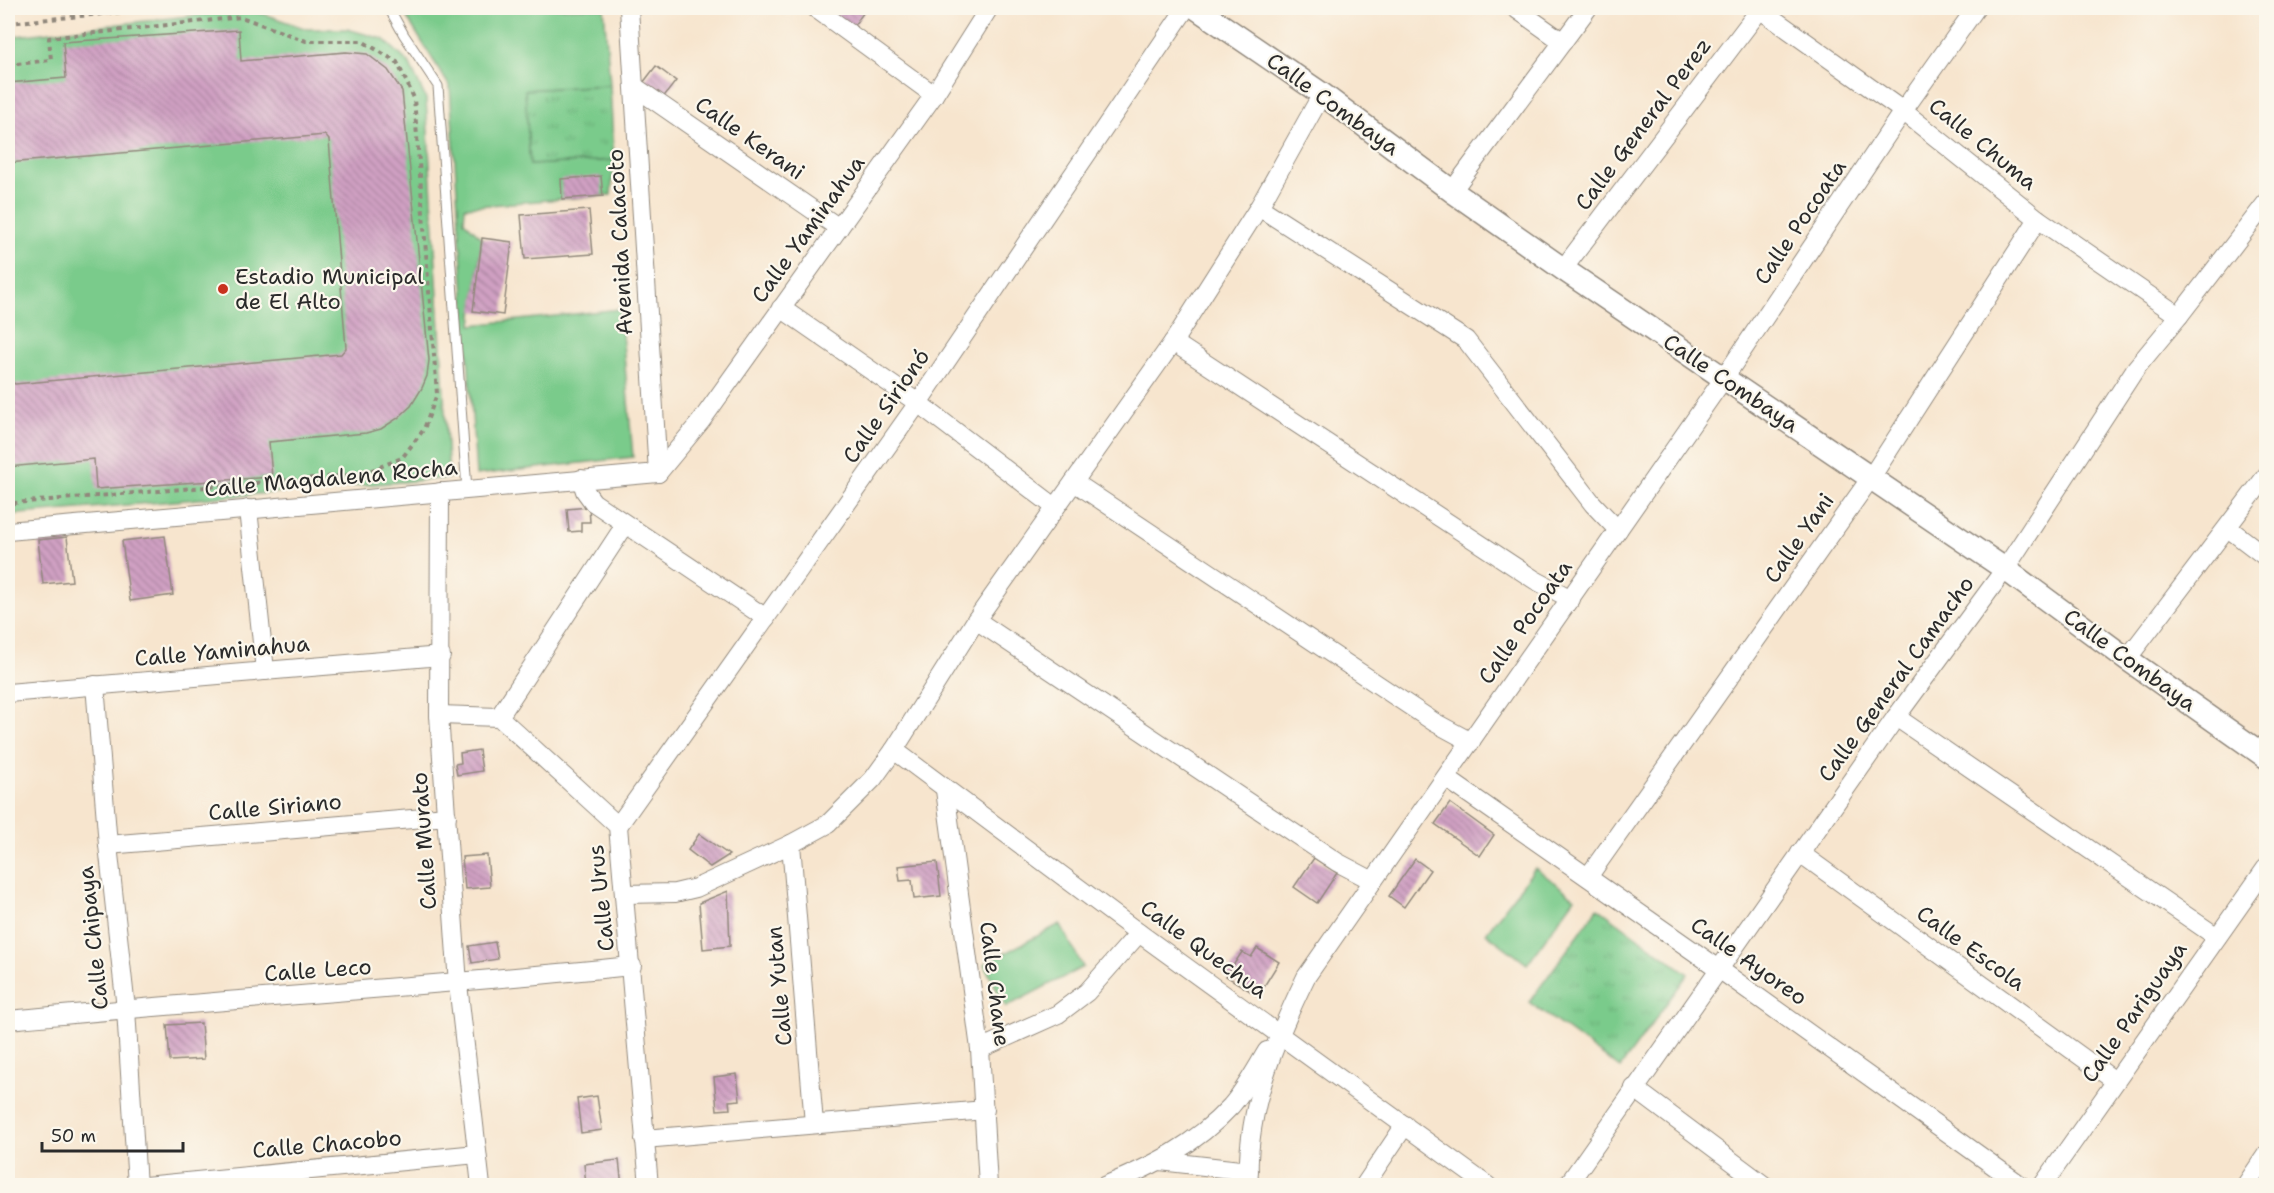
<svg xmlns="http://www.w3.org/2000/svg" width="2274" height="1193" font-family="'Shantell Sans',sans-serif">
<defs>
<pattern id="park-tufts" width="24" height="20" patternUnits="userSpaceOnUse" patternTransform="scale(1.5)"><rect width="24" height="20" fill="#7acb8b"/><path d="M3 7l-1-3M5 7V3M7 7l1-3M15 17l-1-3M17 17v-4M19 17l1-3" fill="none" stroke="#6aae78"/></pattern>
<pattern id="building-back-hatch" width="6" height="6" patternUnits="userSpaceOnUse" patternTransform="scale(1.5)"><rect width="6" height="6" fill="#d0a0c3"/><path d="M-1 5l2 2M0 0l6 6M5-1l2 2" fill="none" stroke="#a9839f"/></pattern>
</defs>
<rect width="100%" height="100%" fill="#fbf7ec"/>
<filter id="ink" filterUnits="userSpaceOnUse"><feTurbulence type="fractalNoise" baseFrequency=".0167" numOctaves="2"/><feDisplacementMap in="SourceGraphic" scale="12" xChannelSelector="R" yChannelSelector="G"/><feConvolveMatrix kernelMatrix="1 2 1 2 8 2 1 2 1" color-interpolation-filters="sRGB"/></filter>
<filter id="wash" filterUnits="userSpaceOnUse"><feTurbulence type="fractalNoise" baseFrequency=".008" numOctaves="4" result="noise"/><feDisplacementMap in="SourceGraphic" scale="24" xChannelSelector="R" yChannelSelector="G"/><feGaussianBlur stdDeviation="1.35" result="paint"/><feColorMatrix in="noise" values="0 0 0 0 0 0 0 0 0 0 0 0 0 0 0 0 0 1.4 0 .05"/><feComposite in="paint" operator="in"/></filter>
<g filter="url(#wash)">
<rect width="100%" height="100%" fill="#f7e5ce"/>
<g fill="#7acb8b" stroke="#527b5b" stroke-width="1.5">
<polygon points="401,8 604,8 610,85 526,90 530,165 614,160 611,195 465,207 464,221 482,238 472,325 620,309 633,457 476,475 450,87"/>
<polygon points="249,9 307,29 347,29 383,39 409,63 426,99 449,478 8,515 8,37"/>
<polygon points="1535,868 1575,898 1527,964 1486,933"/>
<polygon points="1060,924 1083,967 1006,1007 984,964"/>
</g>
<g fill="url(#park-tufts)" stroke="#527b5b" stroke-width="1.5">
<polygon points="610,85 614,160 530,165 525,90"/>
<polygon points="1598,908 1688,974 1620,1068 1529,1002"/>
</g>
<g id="blocks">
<g fill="url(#building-back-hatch)">
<polygon points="833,8 867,8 852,28 830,12"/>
<polygon points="239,30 241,61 346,52 367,54 388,70 402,91 429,360 427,376 422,388 411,406 398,418 381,429 366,433 269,442 272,477 96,489 94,459 8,467 8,379 15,384 341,354 346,348 329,140 325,135 8,163 8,83 66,78 63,42"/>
<polygon points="656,66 676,81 662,99 643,83"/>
<polygon points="601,176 603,196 562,199 561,179"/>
<polygon points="589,210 593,254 525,259 521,215"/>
<polygon points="482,238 512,242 503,315 473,311"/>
<polygon points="589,507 590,522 581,522 581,531 569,532 567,509"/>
<polygon points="165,536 173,595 130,601 122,541"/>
<polygon points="67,537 72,581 43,584 38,540"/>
<polygon points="479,750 482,771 457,775 455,764 461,763 460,753"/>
<polygon points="1450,803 1494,835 1480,856 1435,824"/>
<polygon points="699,834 729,855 710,867 688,850"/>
<polygon points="487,855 490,887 465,889 462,857"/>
<polygon points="1314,858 1337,873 1317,903 1294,887"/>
<polygon points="1415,859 1430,870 1404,907 1389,896"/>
<polygon points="937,862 941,896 914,899 912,880 900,881 898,866"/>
<polygon points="728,891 730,946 703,949 699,903"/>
<polygon points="495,942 498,959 472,963 469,946"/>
<polygon points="1257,948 1279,962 1258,996 1226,976 1242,952 1251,957"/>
<polygon points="201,1023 204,1059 170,1061 167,1025"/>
<polygon points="737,1074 740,1100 729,1101 730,1109 717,1110 714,1077"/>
<polygon points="597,1096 602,1130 581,1133 577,1099"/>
<polygon points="619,1160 622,1186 586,1186 584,1164"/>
</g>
</g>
</g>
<g filter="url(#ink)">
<use href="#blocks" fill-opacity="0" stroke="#91887c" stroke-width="1.5"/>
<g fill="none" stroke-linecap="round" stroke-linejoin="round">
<defs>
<polyline id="service" points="389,8 404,35 438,86 467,490"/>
<g id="minor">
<polyline points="629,8 658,473"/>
<polyline points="815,8 934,95"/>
<polyline points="1515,8 1563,42"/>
<polyline points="1758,8 1903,111 2038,219 2179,316"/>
<polyline points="635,87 839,228"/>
<polyline points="1452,191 1588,8"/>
<polyline points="1259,207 1466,340 1593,504 1618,530"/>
<polyline points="1563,269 1761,8"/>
<polyline points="781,308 918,403 1055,507"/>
<polyline points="1173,342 1535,580 1571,599"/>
<polyline points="658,473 701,421 934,95 989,8"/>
<polyline points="581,479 585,491 593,502 766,618"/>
<polyline points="1074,482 1434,722 1471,742"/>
<polyline points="440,492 439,715 458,984 481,1186"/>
<polyline points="248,509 265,671"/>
<polyline points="2228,528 2266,557"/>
<polyline points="8,531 658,473"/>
<polyline points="976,620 1337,862 1373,881"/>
<polyline points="2127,659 2266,476"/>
<polyline points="95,685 108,845 126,1009 137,1186"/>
<polyline points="8,693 441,656"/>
<polyline points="439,715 499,717 618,826 649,1186"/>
<polyline points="499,717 625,525"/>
<polyline points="1896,717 2217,937"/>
<polyline points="894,750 1139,933 1488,1186"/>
<polyline points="1446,778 1719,969 2022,1186"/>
<polyline points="945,790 980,1049 988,1186"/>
<polyline points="618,826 918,403 1186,8"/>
<polyline points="791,844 814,1124"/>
<polyline points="108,845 447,816"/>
<polyline points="1800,853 2115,1081"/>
<polyline points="1588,877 1870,479 2038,219"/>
<polyline points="625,894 675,893 696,888 791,844 828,824 873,779 894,750 976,620 1173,342 1259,207 1322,94"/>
<path d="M8,1020C215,1000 424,987 632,966"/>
<polyline points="980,1049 1058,1014 1087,992 1139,933"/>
<polyline points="1634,1088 1765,1186"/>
<polyline points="644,1139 985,1110"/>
<polyline points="1160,1161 1249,1171"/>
<polyline points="145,1186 477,1154"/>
<path d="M1104,1186C1153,1166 1195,1145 1231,1106C1245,1090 1256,1069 1267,1051"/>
<path d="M1249,1186C1245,1111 1274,1043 1306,977L1724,378L1903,111L1976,8"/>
<polyline points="1364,1186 1405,1125"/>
<polyline points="1567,1186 1896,717 2005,569 2136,368 2179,316 2266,203"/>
<polyline points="2042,1186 2266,868"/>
<polyline points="2245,1186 2266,1155"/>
</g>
<polyline id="tertiary" points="1196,8 1322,94 1452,191 1563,269 2005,569 2127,659 2266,757"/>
</defs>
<use href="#service" stroke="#91887c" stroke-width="11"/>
<use href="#minor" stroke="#91887c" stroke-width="20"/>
<use href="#tertiary" stroke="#91887c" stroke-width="25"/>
<g stroke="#91887c" stroke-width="4" stroke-dasharray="4.5 4.5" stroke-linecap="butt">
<polyline points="8,23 164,8"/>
<polyline points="8,65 51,60 49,38 241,17 306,41 362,41 397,62 414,98 437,394 424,429 402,458 362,474 14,503 8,502"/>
</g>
<use href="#service" stroke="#fff" stroke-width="9"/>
<use href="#minor" stroke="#fff" stroke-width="18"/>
<use href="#tertiary" stroke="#fff" stroke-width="22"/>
</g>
</g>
<circle fill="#c8321e" stroke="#fbf7ec" stroke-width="2" cx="223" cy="289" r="6"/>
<g text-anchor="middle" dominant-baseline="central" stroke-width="4.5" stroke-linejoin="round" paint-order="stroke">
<g font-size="22" fill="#2b2b2b" stroke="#fbf7ec">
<text transform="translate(1333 104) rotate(36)">Calle Combaya</text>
<text transform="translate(1643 124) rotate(-53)">Calle General Perez</text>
<text transform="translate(750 138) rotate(35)">Calle Kerani</text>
<text transform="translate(1983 144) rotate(39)">Calle Chuma</text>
<text transform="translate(1800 222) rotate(-56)">Calle Pocoata</text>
<text transform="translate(808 229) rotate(-54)">Calle Yaminahua</text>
<text transform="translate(620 242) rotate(-93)">Avenida Calacoto</text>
<text transform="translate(1731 383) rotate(34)">Calle Combaya</text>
<text transform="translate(886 406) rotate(-55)">Calle Sirionó</text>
<text transform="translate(331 478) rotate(-5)">Calle Magdalena Rocha</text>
<text transform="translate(1799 538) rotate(-55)">Calle Yani</text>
<text transform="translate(1525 622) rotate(-55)">Calle Pocoata</text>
<text transform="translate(222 651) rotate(-5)">Calle Yaminahua</text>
<text transform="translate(2130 660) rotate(36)">Calle Combaya</text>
<text transform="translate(1896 679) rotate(-54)">Calle General Camacho</text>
<text transform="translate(275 807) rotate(-5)">Calle Siriano</text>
<text transform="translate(424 841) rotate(-94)">Calle Murato</text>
<text transform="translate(601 898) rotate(-96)">Calle Urus</text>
<text transform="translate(93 938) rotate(-96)">Calle Chipaya</text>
<text transform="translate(1971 948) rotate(36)">Calle Escola</text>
<text transform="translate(1204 949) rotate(36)">Calle Quechua</text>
<text transform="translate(1749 961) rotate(35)">Calle Ayoreo</text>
<text transform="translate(318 970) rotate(-4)">Calle Leco</text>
<text transform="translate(995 984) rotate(83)">Calle Chane</text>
<text transform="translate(779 986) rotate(-95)">Calle Yutan</text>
<text transform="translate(2134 1012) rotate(-55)">Calle Pariguaya</text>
<text transform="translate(327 1144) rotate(-5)">Calle Chacobo</text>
</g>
<g font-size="22" fill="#2b2b2b" stroke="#fbf7ec" text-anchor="start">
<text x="235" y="276">Estadio Municipal<tspan x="235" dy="25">de El Alto</tspan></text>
</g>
</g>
<rect width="2274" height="1193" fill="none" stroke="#fbf7ec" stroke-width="30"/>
<path d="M42 1142v9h141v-9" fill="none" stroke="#2b2b2b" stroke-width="3"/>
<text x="51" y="1142" font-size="18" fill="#2b2b2b" stroke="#fbf7ec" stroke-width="4.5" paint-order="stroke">50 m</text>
</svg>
